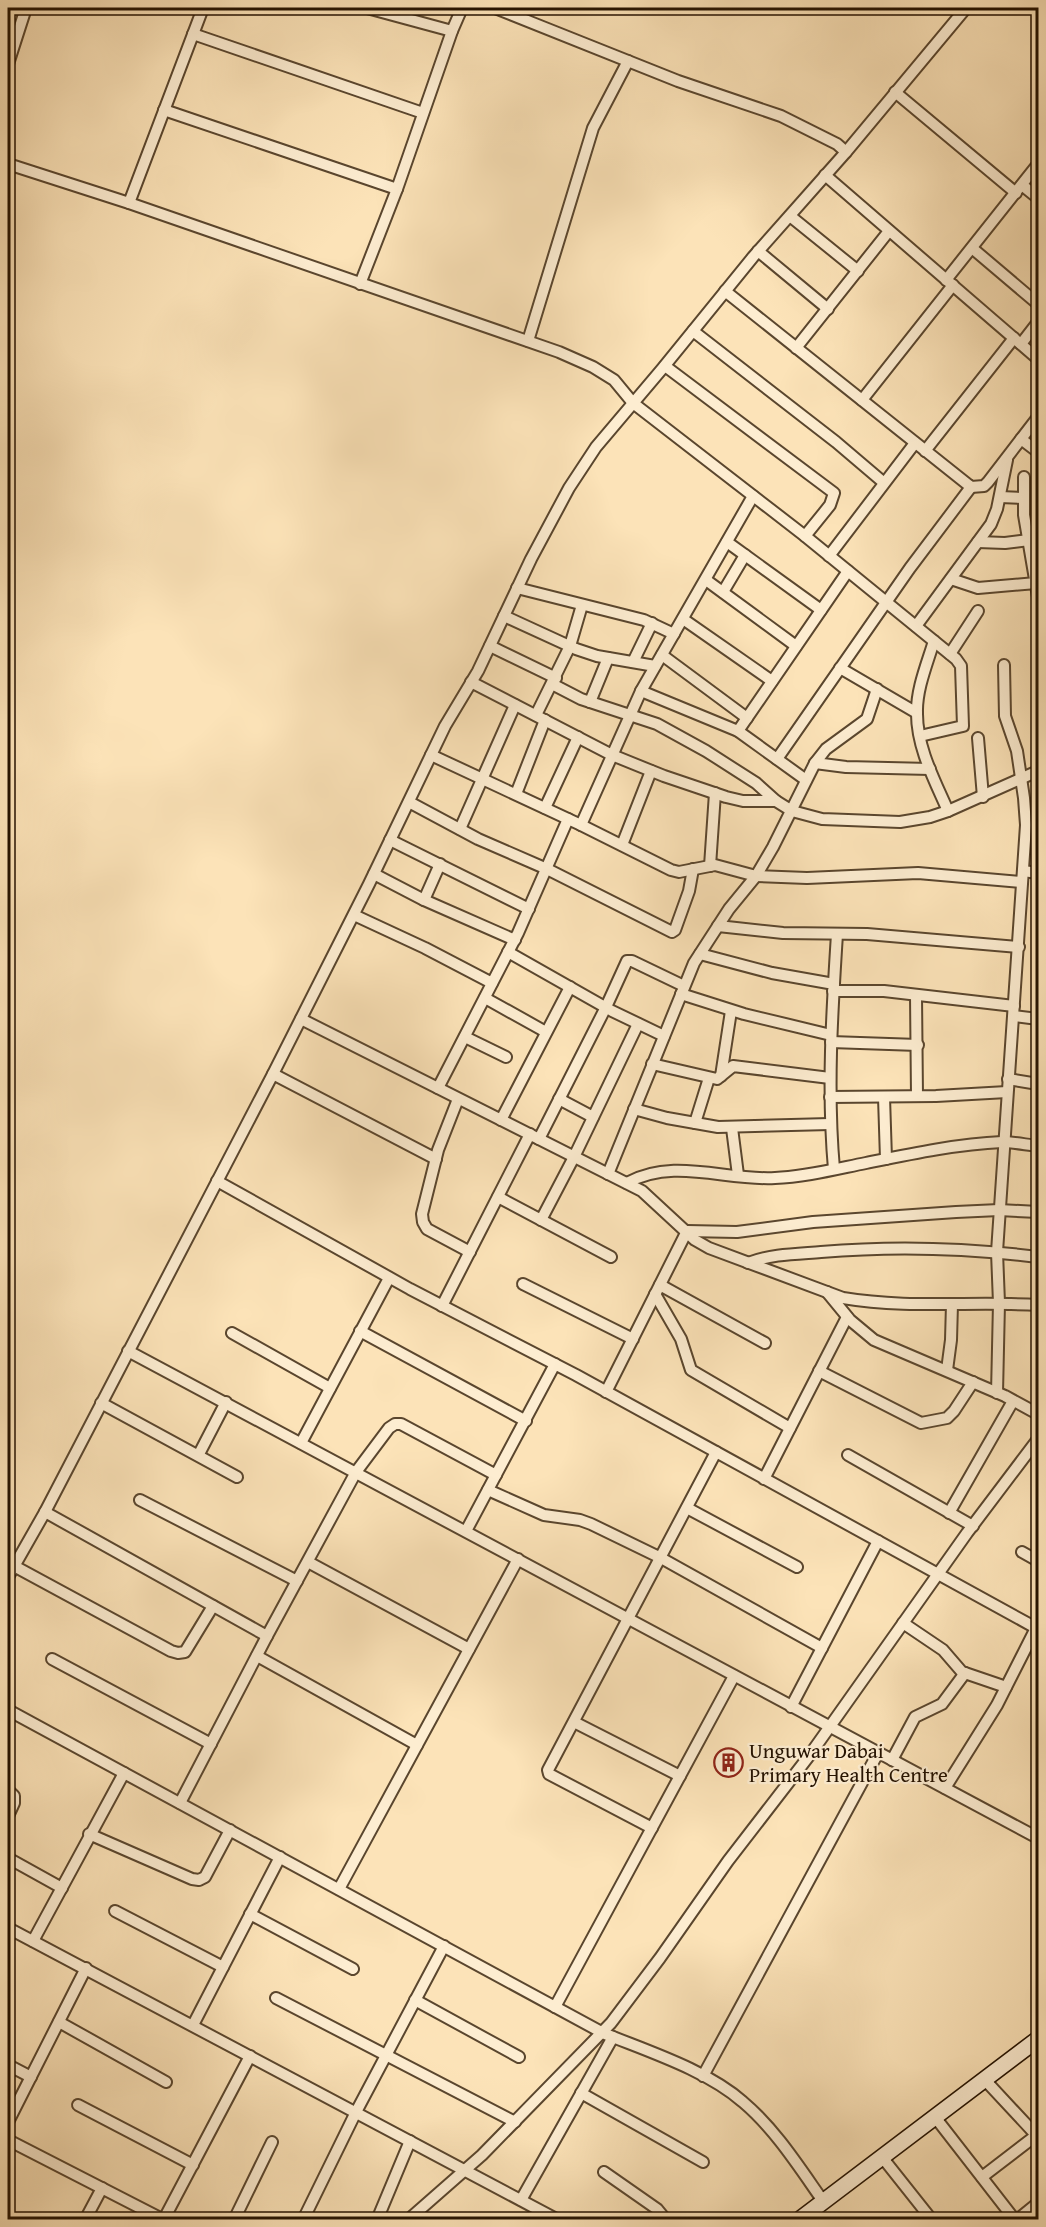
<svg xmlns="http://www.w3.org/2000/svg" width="1046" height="2227" font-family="'Gentium Book Plus',serif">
<rect width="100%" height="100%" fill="#fce3b8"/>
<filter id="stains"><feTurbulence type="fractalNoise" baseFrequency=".00333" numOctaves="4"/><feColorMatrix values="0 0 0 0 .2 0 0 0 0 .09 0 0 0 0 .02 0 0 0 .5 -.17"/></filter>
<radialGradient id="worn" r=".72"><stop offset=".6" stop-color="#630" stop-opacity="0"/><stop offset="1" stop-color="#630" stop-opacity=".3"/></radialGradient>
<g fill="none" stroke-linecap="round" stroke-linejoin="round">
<defs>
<g id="street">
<polyline points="367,8 452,31"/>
<polyline points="495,8 678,81 781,116 837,144 846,152"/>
<polyline points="1037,8 1038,9"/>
<polyline points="193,34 423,113"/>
<polyline points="8,64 26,8"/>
<polyline points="895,92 1016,193"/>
<polyline points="164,110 397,189"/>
<polyline points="8,164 129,203 559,352 593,367 614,380 633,403 805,536 956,659 961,666 963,726 920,736"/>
<polyline points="825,175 1038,359"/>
<polyline points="1022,185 1038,198"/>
<polyline points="129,203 203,8"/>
<polyline points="790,216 858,271"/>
<polyline points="972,248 1038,304"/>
<polyline points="758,251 828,309"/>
<polyline points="946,280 1038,164"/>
<polyline points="360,284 397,189 452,31 462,8"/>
<polyline points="725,291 971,487 984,486 988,482 1038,417"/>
<polyline points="693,331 836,442 883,482"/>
<polyline points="528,341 593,128 628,61"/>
<polyline points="1021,344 1038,322"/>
<polyline points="796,348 889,231"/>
<polyline points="665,366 834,493 830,505 805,536"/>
<polyline points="862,400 953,285"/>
<polyline points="1021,439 1038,452"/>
<polyline points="925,451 1014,338"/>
<polyline points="1024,477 1024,515 1038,597"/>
<polyline points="1000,497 1023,498"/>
<polyline points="727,542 821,610"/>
<polyline points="978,542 1005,543 1029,540"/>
<polyline points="829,556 915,443"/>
<polyline points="951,579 978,588 1036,583"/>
<polyline points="706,580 796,646"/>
<polyline points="517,588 644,620 674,634"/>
<polyline points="723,592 745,555"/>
<polyline points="504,616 576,649 597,656 655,666"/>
<polyline points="683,619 772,681"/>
<polyline points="916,626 991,524 997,509 1007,460"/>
<path d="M934,641C927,664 916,690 917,714C917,748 935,781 948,811"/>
<polyline points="490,646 556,678"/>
<polyline points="950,654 978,611"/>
<polyline points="662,655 747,718"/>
<polyline points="633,662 652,623"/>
<polyline points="840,668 917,713"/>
<polyline points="471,682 612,755 664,776 726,797 743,801 776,801 792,811 822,819 900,822 930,817 948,811 1038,771"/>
<polyline points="552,684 581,699 657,724 706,751 756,783 776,801"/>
<polyline points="641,691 738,731 806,780"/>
<polyline points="590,702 608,658"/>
<polyline points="536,715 570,646 582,605"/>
<polyline points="738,731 848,571"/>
<polyline points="978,738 983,797"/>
<polyline points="431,755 581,825 671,870 679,872 715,865 756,876 807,878 918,873 1022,882"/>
<polyline points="777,759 910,568 971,487"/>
<polyline points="815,763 846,767 930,769"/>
<polyline points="516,794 545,720"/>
<polyline points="409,802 478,839 547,869 672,932 675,930 689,891 693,869"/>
<polyline points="545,808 578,737"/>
<polyline points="581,825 641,691 753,496"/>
<polyline points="460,829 515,705"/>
<polyline points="390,840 529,909"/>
<polyline points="622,845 651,771"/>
<polyline points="710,866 715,793"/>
<polyline points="1023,871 1038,873"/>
<polyline points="374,874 424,900 515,940"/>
<polyline points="424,900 440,864"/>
<polyline points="354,915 425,948 492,983"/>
<polyline points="718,926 783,933 867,934 1019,947"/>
<polyline points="508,952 612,1011 664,1036"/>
<polyline points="700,954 772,973 834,984"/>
<polyline points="833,991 884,991 1014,1006"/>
<polyline points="681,994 744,1014 831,1035"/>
<polyline points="916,996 917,1096"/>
<polyline points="485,998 546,1032"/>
<polyline points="1014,1016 1038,1019"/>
<path d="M301,1019L642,1191L695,1240L709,1248L843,1298C908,1309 974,1301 1038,1305"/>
<polyline points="465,1037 506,1057"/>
<polyline points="831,1042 918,1045"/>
<polyline points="652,1064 717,1079 733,1066 830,1078"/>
<polyline points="273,1074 436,1159"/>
<polyline points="721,1076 731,1011"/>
<polyline points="1008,1079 1038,1084"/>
<polyline points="438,1088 518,933 568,819"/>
<polyline points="830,1097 936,1096 1007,1092"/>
<polyline points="884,1097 886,1159"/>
<polyline points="458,1099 438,1150 422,1214 423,1222 427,1229 470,1252"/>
<polyline points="559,1099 593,1117"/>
<polyline points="634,1109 667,1118 718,1127 830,1124"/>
<polyline points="501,1120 570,987"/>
<polyline points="695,1123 709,1078"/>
<polyline points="732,1128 738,1175"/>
<polyline points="539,1139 606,1007 627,961 632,961 684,986"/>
<path d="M834,1169C827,1091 832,1012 837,934"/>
<polyline points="608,1174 694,963 729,909 756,876 773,847 815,763 826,749 867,719 877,689"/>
<polyline points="217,1181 410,1289 576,1375 1038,1629"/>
<path d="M627,1183C674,1157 725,1181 775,1178C805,1177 836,1169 866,1163C910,1154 957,1144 1002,1142C1014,1142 1027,1145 1038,1146"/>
<polyline points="498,1197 611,1257"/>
<polyline points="541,1220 574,1157 638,1024"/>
<path d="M748,1263C772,1254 795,1254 821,1252C892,1246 967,1248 1038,1257"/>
<polyline points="523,1284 633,1339"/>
<polyline points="660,1285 765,1343"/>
<polyline points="827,1292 850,1320 874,1340 1005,1396 1038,1414"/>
<polyline points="655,1294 681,1339 691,1370 790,1428"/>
<polyline points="442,1306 530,1134"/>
<polyline points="360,1331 526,1421"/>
<polyline points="232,1333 330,1388"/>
<polyline points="128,1351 1038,1838"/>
<polyline points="947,1370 951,1340 952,1304"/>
<polyline points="819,1371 921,1423 947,1418 954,1411 973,1382"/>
<polyline points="606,1392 687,1231 737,1232 813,1222 956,1212 999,1210 1038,1212"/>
<polyline points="997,1393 999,1303 997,1252 1026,825 1024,798 1017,751 1005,716 1004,665"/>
<polyline points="101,1403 237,1477"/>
<polyline points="301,1443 389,1278"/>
<polyline points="199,1454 226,1402"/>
<polyline points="848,1455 973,1526"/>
<polyline points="764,1479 847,1317"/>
<polyline points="488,1490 544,1515 580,1520 591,1524 661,1558 822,1648"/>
<polyline points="140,1500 297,1581"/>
<polyline points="687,1508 797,1567"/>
<polyline points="45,1512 267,1636"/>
<polyline points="949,1513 1013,1401"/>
<polyline points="466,1531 555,1364"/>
<polyline points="1022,1552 1038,1561"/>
<polyline points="308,1562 469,1649"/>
<polyline points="14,1566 171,1651 178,1653 185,1652 213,1606"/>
<polyline points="8,1577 45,1512 273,1074 369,884 445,726 478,671 531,559 569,488 596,447 662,369 753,257 846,152 966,8"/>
<polyline points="903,1623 943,1650 962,1672 1006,1687"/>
<polyline points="257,1656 417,1745"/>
<polyline points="52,1659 211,1744"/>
<polyline points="791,1707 878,1541"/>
<path d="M8,1710L603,2033C647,2051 707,2070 743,2102C775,2129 799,2167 823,2201"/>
<polyline points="574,1722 680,1776"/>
<polyline points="892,1760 915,1717 942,1704 965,1673"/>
<polyline points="945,1788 997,1705 1036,1628"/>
<polyline points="8,1790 14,1796 14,1803 8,1816"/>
<polyline points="180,1803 267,1636 356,1472 389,1428 395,1424 401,1424 496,1475"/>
<polyline points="652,1828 549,1774 548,1770 716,1452"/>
<polyline points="89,1834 192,1879 199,1880 205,1877 230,1830"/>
<polyline points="8,1858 62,1888"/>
<polyline points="339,1889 518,1559"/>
<polyline points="115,1911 223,1967"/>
<polyline points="250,1914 353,1969"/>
<polyline points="8,1928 558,2220"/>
<polyline points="33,1941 124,1773"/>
<polyline points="276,1998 515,2122"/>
<polyline points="415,2000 519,2057"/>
<polyline points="555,2007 734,1676"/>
<polyline points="59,2022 166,2082"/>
<polyline points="193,2025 280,1857"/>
<polyline points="8,2065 31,2077"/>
<polyline points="703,2076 878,1753"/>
<polyline points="985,2080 1038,2137"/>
<polyline points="581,2093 703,2162"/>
<polyline points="78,2105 193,2165"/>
<polyline points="935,2117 1015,2220"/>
<polyline points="8,2122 86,1968"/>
<polyline points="8,2140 164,2220"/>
<polyline points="882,2157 932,2220"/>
<polyline points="604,2172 657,2209 666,2220"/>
<polyline points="982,2177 1038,2134"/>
<polyline points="521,2200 613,2037"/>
<polyline points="164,2219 250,2056"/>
<polyline points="85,2220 102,2188"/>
<polyline points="234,2220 272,2142"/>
<polyline points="303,2220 356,2112 444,1946"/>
<polyline points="377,2220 410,2141"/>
<polyline points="408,2220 482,2155 611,2023 660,1958 728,1861 809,1756 967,1533 1038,1439"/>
<polyline points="1017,2220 1038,2203"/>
</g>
<polyline id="secondary" points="799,2220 1038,2039"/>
</defs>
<use href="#street" stroke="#5a462e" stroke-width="14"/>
<use href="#secondary" stroke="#241200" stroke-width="18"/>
<use href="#street" stroke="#fdedd1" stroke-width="10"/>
<use href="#secondary" stroke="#fdedd1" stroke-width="15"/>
</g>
<defs>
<symbol id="building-ring" viewBox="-11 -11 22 22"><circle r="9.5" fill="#fdedd1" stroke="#8f2418" stroke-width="1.5"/><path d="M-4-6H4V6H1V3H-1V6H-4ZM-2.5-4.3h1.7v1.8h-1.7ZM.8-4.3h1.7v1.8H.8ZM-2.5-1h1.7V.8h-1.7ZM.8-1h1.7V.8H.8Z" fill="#8f2418"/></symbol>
</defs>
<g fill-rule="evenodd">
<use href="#building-ring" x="712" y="1746" width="33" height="33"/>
</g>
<g text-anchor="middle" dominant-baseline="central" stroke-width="4.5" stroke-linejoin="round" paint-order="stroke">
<g font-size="21" fill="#241200" stroke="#fdedd1" text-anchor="start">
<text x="749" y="1750">Unguwar Dabai<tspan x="749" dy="24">Primary Health Centre</tspan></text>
</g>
</g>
<rect width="1046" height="2227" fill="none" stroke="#fce3b8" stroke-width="30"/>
<rect x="9" y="9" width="1028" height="2209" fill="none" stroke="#241200" stroke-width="3"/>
<rect x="15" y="15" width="1016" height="2197" fill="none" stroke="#241200" stroke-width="1.5"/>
<rect width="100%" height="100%" filter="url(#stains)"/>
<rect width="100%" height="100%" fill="url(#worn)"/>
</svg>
